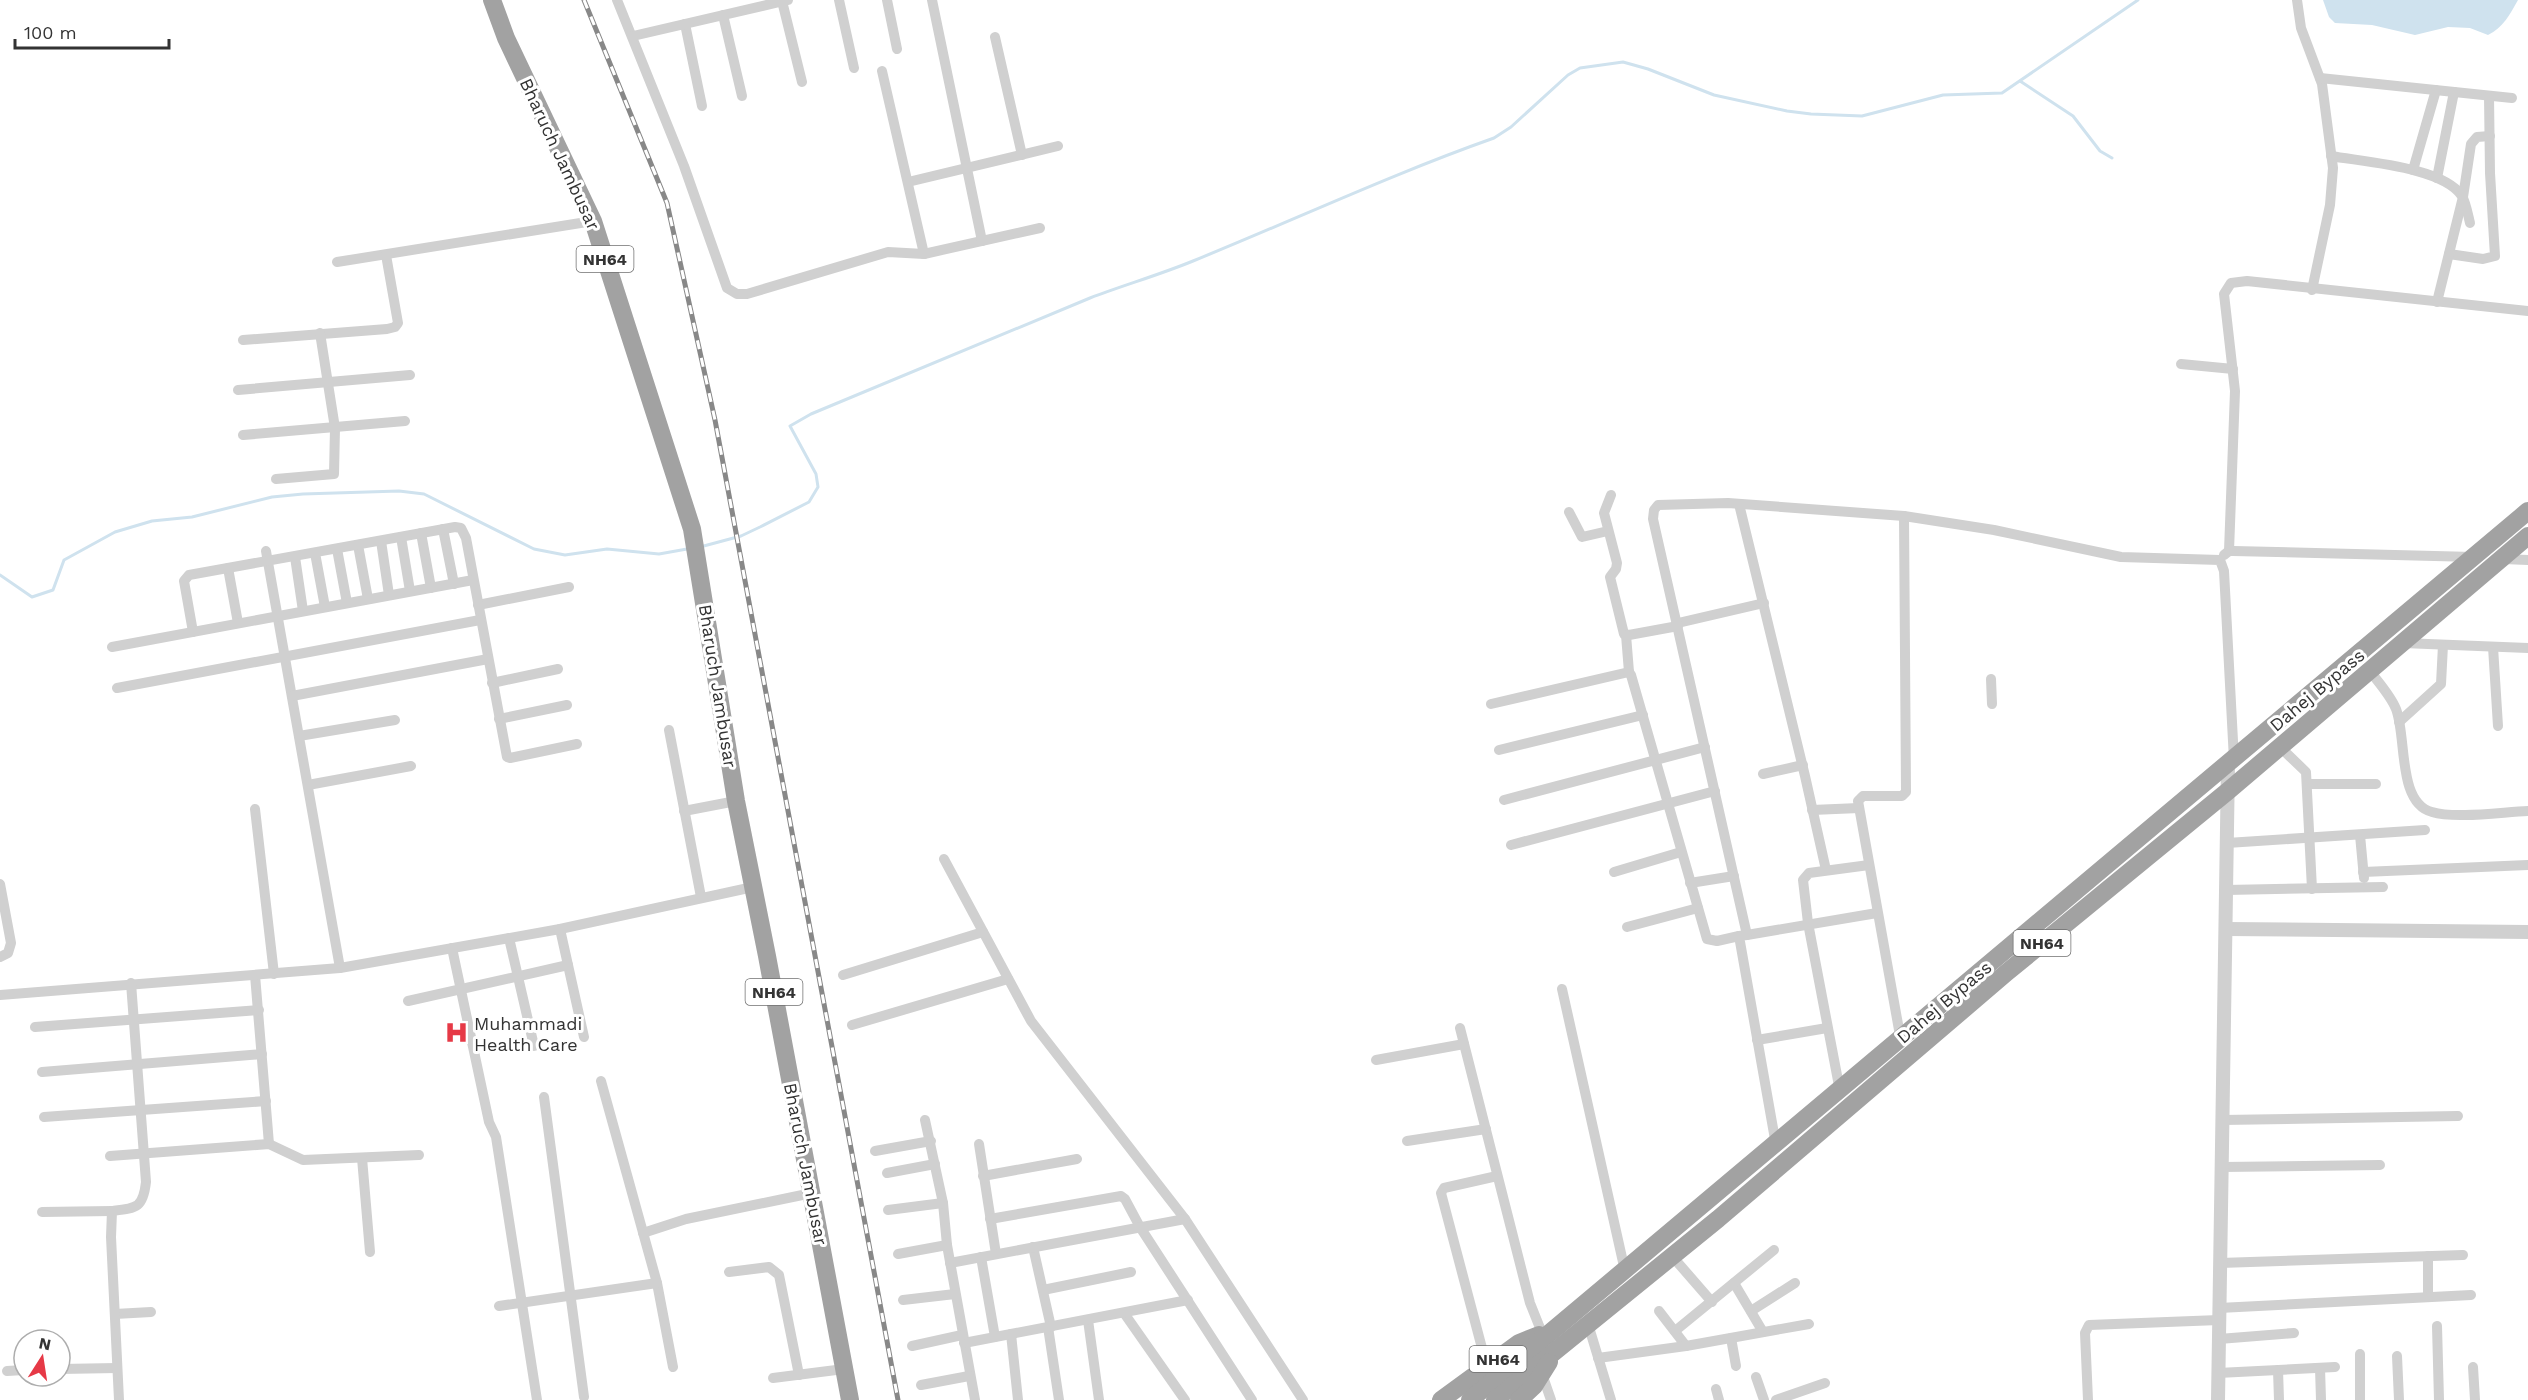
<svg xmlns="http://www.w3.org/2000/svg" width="2528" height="1400" font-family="'Work Sans',sans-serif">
<rect width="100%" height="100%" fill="#fff"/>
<path fill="#cfe2ee" d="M2323,0H2518C2510,14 2503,28 2488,35L2470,28L2448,27L2415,35L2372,25L2335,23L2329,17Z"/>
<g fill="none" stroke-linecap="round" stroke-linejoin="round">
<g stroke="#cfe2ee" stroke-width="3">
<polyline points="2020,81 2073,116 2100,151 2112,158"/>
<path d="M700,547L741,536L760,527L809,502L818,487L816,474L790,426L811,414L1090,298C1124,285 1159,275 1193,261C1294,220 1392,174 1494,138L1511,127L1568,75L1580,68L1623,62L1648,69L1714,95L1787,111L1811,114L1862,116L1943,95L2002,93L2138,0"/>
<polyline points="0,575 32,597 53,590 64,560 115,532 152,521 192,517 272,497 303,494 399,491 424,494 534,549 565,555 607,549 659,554 687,549"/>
</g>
<g stroke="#d0d0d0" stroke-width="10">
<polyline points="617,0 684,166 727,288 737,294 747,294 888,252 924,254 1040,228"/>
<polyline points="839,0 854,68"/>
<polyline points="887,0 897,49"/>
<polyline points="932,0 982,241"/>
<polyline points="2297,0 2301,28 2322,84 2333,168 2330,205 2312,290"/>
<polyline points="782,1 802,82"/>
<polyline points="723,15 742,96"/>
<polyline points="685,24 702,106"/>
<polyline points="633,36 788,0"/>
<polyline points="995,37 1022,155"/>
<polyline points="882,71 924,254"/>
<polyline points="2320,78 2512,98"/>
<path d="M2331,156C2364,162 2443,167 2462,196C2466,203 2468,215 2470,223"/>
<polyline points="2413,170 2436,90"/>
<polyline points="2437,178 2454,92"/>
<polyline points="908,182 1058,146"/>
<polyline points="2449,254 2483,259 2495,256 2490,173 2489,96"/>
<polyline points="337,262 593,221"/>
<polyline points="2437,302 2463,197 2471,144 2477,137 2490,136"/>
<polyline points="243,340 387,329 395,327 398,323 386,255"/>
<polyline points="2181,364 2233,369"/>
<polyline points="238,390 410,375"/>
<polyline points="243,435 405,421"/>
<polyline points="276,479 334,474 335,428 320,333"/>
<polyline points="1611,495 1604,513 1617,563 1616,569 1610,577 1624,634 1629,635 1678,626"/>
<polyline points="1739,504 1805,776 1826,870"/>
<polyline points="1569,512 1582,537 1608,531"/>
<polyline points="443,529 454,584"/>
<polyline points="421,533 431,588"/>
<polyline points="401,537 410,591"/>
<polyline points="381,541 389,595"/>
<polyline points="358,545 368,599"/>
<polyline points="337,549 347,603"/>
<polyline points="266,551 340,968"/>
<polyline points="2229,551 2235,391 2224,294 2231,283 2247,281 2528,311"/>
<polyline points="315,553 325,607"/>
<polyline points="2224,555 2229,551 2233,551 2474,557"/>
<polyline points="295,557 303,611"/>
<polyline points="2503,559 2528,560"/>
<polyline points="228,568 238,623"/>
<polyline points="478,605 569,587"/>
<polyline points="1678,623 1764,603"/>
<polyline points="193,632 184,581 189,575 455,527 461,528 466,538 507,757 510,758 577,744"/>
<polyline points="1626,635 1629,672"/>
<polyline points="2403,643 2528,648"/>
<polyline points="112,647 473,580"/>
<polyline points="2493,647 2498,726"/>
<path d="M2370,671C2379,683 2391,696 2396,709C2407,737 2397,803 2432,812C2455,819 2502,812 2528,811"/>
<polyline points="1991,679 1992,704"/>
<polyline points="492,683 558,669"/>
<polyline points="117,688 480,620"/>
<polyline points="292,696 488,659"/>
<polyline points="1491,704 1629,672 1631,675 1707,939 1717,941 1739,936"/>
<polyline points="499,719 567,705"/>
<polyline points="2399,722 2441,684 2443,645"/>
<polyline points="669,730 701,897"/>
<polyline points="299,736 395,720"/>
<polyline points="2280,747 2306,772 2312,889"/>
<polyline points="1499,750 1643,715"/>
<polyline points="1763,774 1803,765"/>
<polyline points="2308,784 2376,784"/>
<polyline points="308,785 411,766"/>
<polyline points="1504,800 1705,747"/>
<polyline points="255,809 274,974"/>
<polyline points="1812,810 1859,808"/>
<polyline points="684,811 736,801"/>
<polyline points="2360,835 2364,878"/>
<polyline points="2227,843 2425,830"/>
<polyline points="1511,845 1715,791"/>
<polyline points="944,859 1031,1021 1185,1219 1303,1400"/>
<polyline points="1614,872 1681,852"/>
<polyline points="2363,872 2528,865"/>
<polyline points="1690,883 1734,876"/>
<polyline points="0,884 11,943 8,953 0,957"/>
<polyline points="2226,890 2383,887"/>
<polyline points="1627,927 1698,908"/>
<polyline points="560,929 584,1037"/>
<polyline points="1747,935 1877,913"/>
<polyline points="509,938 534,1046"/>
<polyline points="452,948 489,1122 496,1137 537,1400"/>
<polyline points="255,975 269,1144"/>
<polyline points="843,975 983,932"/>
<polyline points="1562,989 1625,1271"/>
<polyline points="0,995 340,968 560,929 753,887"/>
<polyline points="408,1001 568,965"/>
<polyline points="852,1025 1008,979"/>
<polyline points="35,1027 259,1010"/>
<polyline points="1460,1028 1530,1303 1544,1338"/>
<polyline points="1757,1040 1827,1028"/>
<polyline points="1901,1041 1858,801 1863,796 1902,796 1906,792 1904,516"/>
<polyline points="1376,1060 1464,1044"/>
<polyline points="42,1072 262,1054"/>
<polyline points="601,1081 657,1283 673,1367"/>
<polyline points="1840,1091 1808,923 1803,880 1809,873 1869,865"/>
<polyline points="544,1097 584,1397"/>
<polyline points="44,1117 266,1101"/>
<polyline points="925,1120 943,1203 947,1245 975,1400"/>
<polyline points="2222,1120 2458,1116"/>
<polyline points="1407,1141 1486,1129"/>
<polyline points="979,1144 996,1254"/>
<polyline points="1776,1145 1739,936 1747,935 1653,519 1654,510 1658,505 1728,503 1904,516 1994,530 2121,557 2220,560 2224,571 2234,760"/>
<polyline points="875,1151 931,1141"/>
<polyline points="110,1156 269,1144 303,1160 419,1155"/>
<polyline points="362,1158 370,1252"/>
<polyline points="2222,1167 2380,1165"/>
<polyline points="887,1173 935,1164"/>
<polyline points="983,1176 1077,1159"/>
<polyline points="888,1210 943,1203"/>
<polyline points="42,1212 112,1211"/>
<polyline points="990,1219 1121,1196 1125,1199 1140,1227 1252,1400"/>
<polyline points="643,1233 686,1219 812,1193"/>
<polyline points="1033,1247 1051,1327"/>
<polyline points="898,1254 947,1245"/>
<polyline points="1672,1256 1712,1302"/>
<polyline points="981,1257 995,1337"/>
<polyline points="950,1263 1185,1219"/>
<polyline points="2220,1263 2463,1255"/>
<polyline points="729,1272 769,1267 779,1275 799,1375"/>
<polyline points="1734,1283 1763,1332"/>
<polyline points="1043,1290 1131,1272"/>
<polyline points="2428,1297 2428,1256"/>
<polyline points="903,1300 955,1294"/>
<polyline points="499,1306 657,1283"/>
<polyline points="2219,1308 2471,1295"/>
<polyline points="1659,1311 1686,1346"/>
<polyline points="1751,1311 1795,1283"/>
<polyline points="1124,1313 1185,1400"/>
<polyline points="115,1314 151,1312"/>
<polyline points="1088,1320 1099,1400"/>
<polyline points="1588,1324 1611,1400"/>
<polyline points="2437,1326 2439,1400"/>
<polyline points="1048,1327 1059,1400"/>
<polyline points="1675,1331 1774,1250"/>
<polyline points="1011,1334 1018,1400"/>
<polyline points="1731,1338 1736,1366"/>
<polyline points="2219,1339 2294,1333"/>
<polyline points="964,1343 1188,1300"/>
<polyline points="912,1346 962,1335"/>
<polyline points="2360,1354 2360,1400"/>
<polyline points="2397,1356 2399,1400"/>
<polyline points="1598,1358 1686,1346 1809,1324"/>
<polyline points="1487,1367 1441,1193 1444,1188 1497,1176"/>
<polyline points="2473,1367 2475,1400"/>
<polyline points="2320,1368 2321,1400"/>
<polyline points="60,1369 117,1368"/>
<polyline points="2278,1370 2279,1400"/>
<polyline points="7,1371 24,1370"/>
<polyline points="2218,1373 2335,1367"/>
<polyline points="1542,1374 1551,1400"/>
<polyline points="1756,1377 1764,1400"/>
<polyline points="773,1378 844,1369"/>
<polyline points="921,1385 969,1376"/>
<polyline points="1716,1389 1719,1400"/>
<path d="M119,1400L111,1237L112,1211C137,1208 143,1208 146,1182L131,983"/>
<polyline points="1776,1400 1825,1383"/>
<polyline points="2088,1400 2085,1333 2089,1325 2219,1320"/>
</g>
<g stroke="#d0d0d0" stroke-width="14">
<polyline points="2226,929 2528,932"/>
<polyline points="2218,1400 2228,765"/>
</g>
<g stroke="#a2a2a2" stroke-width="18">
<polyline points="492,0 506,38 593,221 692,529 736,801 767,956 850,1400"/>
<polyline points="1441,1400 1519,1343 1539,1335"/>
<polyline points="1470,1400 2528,511"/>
<polyline points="1495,1400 1718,1219 2006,973 2228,791 2528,536"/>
<polyline points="1519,1400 1534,1386 1549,1362"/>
</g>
<defs>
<polyline id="rail" points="584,0 667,203 715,420 898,1400"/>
</defs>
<use href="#rail" stroke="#888" stroke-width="5"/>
<use href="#rail" stroke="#fff" stroke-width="3" stroke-dasharray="9" stroke-linecap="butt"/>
</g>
<defs>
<symbol id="hospital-bare" viewBox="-9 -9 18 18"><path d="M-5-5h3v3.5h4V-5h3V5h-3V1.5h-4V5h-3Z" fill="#e63946" stroke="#fff" stroke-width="2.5" paint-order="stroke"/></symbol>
</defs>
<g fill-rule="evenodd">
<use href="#hospital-bare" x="440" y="1016" width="33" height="33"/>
</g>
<g text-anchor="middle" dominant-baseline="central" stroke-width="6" stroke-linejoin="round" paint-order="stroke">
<g fill="#fff" stroke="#707070" stroke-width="1.5">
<rect x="576.5" y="246" width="57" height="26" rx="4.5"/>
<rect x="2013.5" y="930" width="57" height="26" rx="4.5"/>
<rect x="745.5" y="979" width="57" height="26" rx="4.5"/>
<rect x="1469.5" y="1346" width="57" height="26" rx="4.5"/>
</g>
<g font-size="16" font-weight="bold" fill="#333">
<text x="605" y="259">NH64</text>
<text x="2042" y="943">NH64</text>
<text x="774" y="992">NH64</text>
<text x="1498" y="1359">NH64</text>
</g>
<g font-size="18" fill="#333" stroke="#fff">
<text transform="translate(560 154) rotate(65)">Bharuch Jambusar</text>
<text transform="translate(718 686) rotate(81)">Bharuch Jambusar</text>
<text transform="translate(2317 690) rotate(-40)">Dahej Bypass</text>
<text transform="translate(1944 1002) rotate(-40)">Dahej Bypass</text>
<text transform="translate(806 1164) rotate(79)">Bharuch Jambusar</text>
</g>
<g font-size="18" fill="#333" stroke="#fff" text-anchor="start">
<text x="474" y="1023">Muhammadi<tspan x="474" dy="21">Health Care</tspan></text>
</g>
</g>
<g transform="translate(42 1358) rotate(12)"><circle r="28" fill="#ffffff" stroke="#adadad" stroke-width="1.5"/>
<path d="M0-4.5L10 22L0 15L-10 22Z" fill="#e63946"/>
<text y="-9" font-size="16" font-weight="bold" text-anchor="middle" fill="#333333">N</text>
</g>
<path d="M15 39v9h154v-9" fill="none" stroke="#333333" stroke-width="3"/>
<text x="24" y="39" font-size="18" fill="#333333" stroke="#ffffff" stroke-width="4.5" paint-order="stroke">100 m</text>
</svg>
